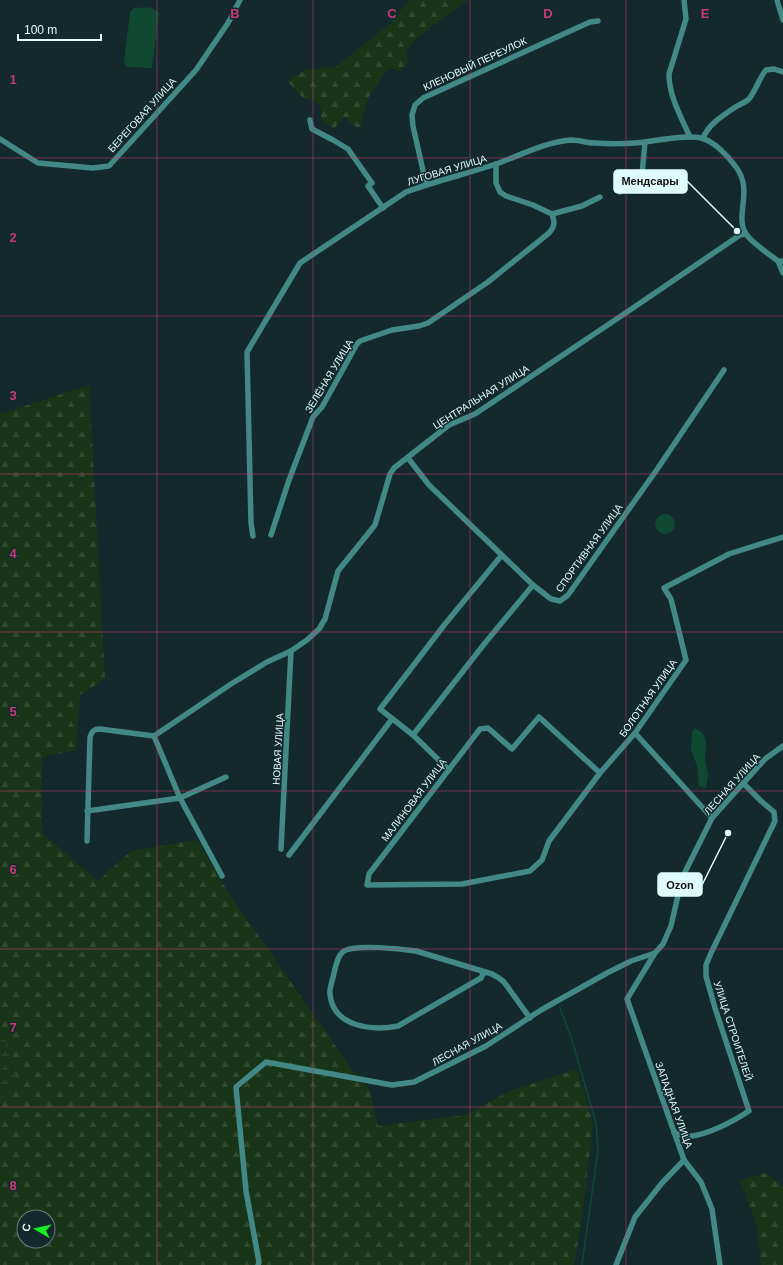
<svg xmlns="http://www.w3.org/2000/svg" width="783" height="1265" font-family="Arial,sans-serif">
<defs>
<pattern id="forest-firs" width="22" height="20" patternUnits="userSpaceOnUse"><rect width="22" height="20" fill="#193517"/><path d="M5 1l3.5 6h-7zM16 11l3.5 6h-7z" fill="#2f492e"/></pattern>
<pattern id="wetland-marsh" width="20" height="14" patternUnits="userSpaceOnUse"><rect width="20" height="14" fill="#193517"/><path d="M1 5h8M5 5V1M11 12h8M15 12V8" fill="none" stroke="#2f492e"/></pattern>
</defs>
<rect width="100%" height="100%" fill="#13292c"/>
<g fill="url(#forest-firs)" fill-rule="evenodd">
<polygon points="409,0 468,0 414,40 406,52 408,63 399,71 389,67 368,98 359,130 344,117 334,129 321,120 321,107 313,99 304,99 287,81 304,70 336,67 392,22"/>
<path d="M89,385L105,679L80,695L76,750L42,757V833L98,881L131,851L197,840L230,895L353,1071L370,1090L378,1126L465,1115L510,1091L577,1069L593,1123L582,1218L574,1265H0V414ZM24,1217H48V1241H24Z"/>
<polygon points="766,1173 783,1187 783,1265 761,1265 757,1227 740,1180"/>
</g>
<polygon fill="url(#wetland-marsh)" points="0,1024 17,1078 0,1101"/>
<g fill="#0f4931">
<path d="M134,8C142,8 154,5 159,13L152,68L129,67L126,66L124,63L130,12Z"/>
<circle cx="665" cy="524" r="10"/>
<path d="M695,728C710,735 705,746 705,759C705,764 708,770 708,775C708,779 706,784 706,788L699,786L697,766L691,749L692,731Z"/>
</g>
<g fill="none" stroke-linecap="round" stroke-linejoin="round">
<polyline stroke="#0f4931" stroke-width="1.5" points="560,1008 571,1037 596,1123 598,1150 582,1265"/>
<g stroke="#418887" stroke-width="5.5">
<path d="M684,0L686,19L669,74C669,96 681,117 690,137"/>
<polyline points="777,0 783,20"/>
<polyline points="310,120 312,129 333,140 348,149 372,183 368,186 383,208"/>
<path d="M703,138C708,125 722,116 734,108C738,105 744,103 748,100C754,95 759,78 766,70L774,69L783,72"/>
<polyline points="0,139 38,163 93,168 109,166 196,70 228,23 240,0"/>
<polyline points="496,164 496,183 500,192 506,196 533,205 552,214 582,206 600,197"/>
<polyline points="426,184 413,126 412,115 415,105 423,98 590,22 598,21"/>
<polyline points="620,192 636,181 642,174 645,142"/>
<polyline points="778,261 783,273"/>
<polyline points="408,458 429,485 533,585 551,599 560,601 568,595 658,468 724,370"/>
<path d="M271,535L289,480L313,417L322,407L357,344L360,341L392,330L419,326L428,323L488,282L549,233C555,226 555,222 552,214"/>
<path d="M253,536L251,523L247,352L300,263L406,192C436,181 466,174 496,164C521,155 545,142 571,140C579,140 587,143 595,143C608,144 622,144 635,143C651,142 687,134 701,138C714,141 728,156 736,167C754,191 734,215 746,234C751,242 770,255 778,261H783"/>
<polyline points="635,733 712,818"/>
<polyline points="413,735 485,643 533,585"/>
<polyline points="154,736 180,798 222,876"/>
<polyline points="449,770 413,735 380,709 445,624 501,556"/>
<polyline points="600,773 539,717 512,749 488,728 480,729 369,874 367,885 462,884 530,871 542,860 549,841 600,773 635,733 686,660 671,599 664,588 729,554 783,537"/>
<polyline points="87,811 180,798 226,777"/>
<path d="M87,841L90,737C92,731 94,729 100,729L154,736L231,684L267,662L291,651L307,640L319,629L325,619L338,571L375,525L390,474L394,468L449,425L475,414L630,310L740,235L746,234"/>
<polyline points="281,849 291,651"/>
<polyline points="289,855 392,719"/>
<polyline points="655,953 627,999 678,1143 684,1160 701,1182 712,1209 720,1265"/>
<path d="M484,972L481,978L398,1026C372,1031 333,1027 330,994C329,988 333,980 334,973C336,966 337,956 344,951C355,944 402,949 416,951L492,974L499,978L504,982L530,1018"/>
<path d="M674,1132C679,1135 686,1137 692,1136C712,1133 732,1122 749,1111L715,1008L706,976V965L711,953L775,821L774,812L761,801L743,783"/>
<polyline points="258,1265 259,1262 246,1191 236,1087 266,1062 392,1085 414,1082 486,1046 541,1010 607,973 631,961 655,953 663,944 671,926 682,878 712,818 765,759 783,746"/>
<polyline points="616,1265 635,1217 662,1183 684,1160"/>
</g>
</g>
<path fill="none" stroke="#c63a73" stroke-width="1" stroke-opacity="0.55" d="M157,0V1265M313,0V1265M470,0V1265M626,0V1265M0,158H783M0,316H783M0,474H783M0,632H783M0,791H783M0,949H783M0,1107H783"/>
<g text-anchor="middle" dominant-baseline="central" stroke-width="3" stroke-linejoin="round" paint-order="stroke">
<g font-size="10" fill="#e0fbfd" stroke="#13292c">
<text transform="translate(475 64) rotate(-25)">КЛЕНОВЫЙ ПЕРЕУЛОК</text>
<text transform="translate(142 115) rotate(-48)">БЕРЕГОВАЯ УЛИЦА</text>
<text transform="translate(447 170) rotate(-17)">ЛУГОВАЯ УЛИЦА</text>
<text transform="translate(329 376) rotate(-59)">ЗЕЛЁНАЯ УЛИЦА</text>
<text transform="translate(481 397) rotate(-32)">ЦЕНТРАЛЬНАЯ УЛИЦА</text>
<text transform="translate(589 548) rotate(-54)">СПОРТИВНАЯ УЛИЦА</text>
<text transform="translate(648 698) rotate(-55)">БОЛОТНАЯ УЛИЦА</text>
<text transform="translate(278 749) rotate(-87)">НОВАЯ УЛИЦА</text>
<text transform="translate(732 784) rotate(-48)">ЛЕСНАЯ УЛИЦА</text>
<text transform="translate(414 800) rotate(-53)">МАЛИНОВАЯ УЛИЦА</text>
<text transform="translate(733 1031) rotate(72)">УЛИЦА СТРОИТЕЛЕЙ</text>
<text transform="translate(467 1044) rotate(-29)">ЛЕСНАЯ УЛИЦА</text>
<text transform="translate(674 1105) rotate(70)">ЗАПАДНАЯ УЛИЦА</text>
</g>
</g>
<g font-size="13" text-anchor="middle" font-weight="bold" fill="#c63a73" stroke="#13292c" stroke-width="3" stroke-linejoin="round" paint-order="stroke">
<text x="235" y="18">B</text>
<text x="392" y="18">C</text>
<text x="548" y="18">D</text>
<text x="705" y="18">E</text>
<text x="13" y="84">1</text>
<text x="13" y="242">2</text>
<text x="13" y="400">3</text>
<text x="13" y="558">4</text>
<text x="13" y="716">5</text>
<text x="13" y="874">6</text>
<text x="13" y="1032">7</text>
<text x="13" y="1190">8</text>
</g>
<path fill="none" stroke="#e0fbfd" stroke-width="1.5" d="M737 231L687 181M728 833L702 885"/>
<g fill="#e0fbfd" stroke="#13292c" stroke-width="1.5">
<circle cx="737" cy="231" r="4"/>
<circle cx="728" cy="833" r="4"/>
</g>
<g fill="#e0fbfd" stroke="#e0fbfd" stroke-width="1.5">
<rect x="614" y="170" width="73" height="23" rx="4"/>
<rect x="658" y="873" width="44" height="23" rx="4"/>
</g>
<g font-size="11" text-anchor="middle" font-weight="bold" fill="#111">
<text x="650" y="185">Мендсары</text>
<text x="680" y="889">Ozon</text>
</g>
<g transform="translate(36 1229) rotate(279)"><circle r="19" fill="#13292c" stroke="#657d80"/>
<path d="M0-3L7 15L0 10L-7 15Z" fill="#17f222"/>
<text y="-6" font-size="11" font-weight="bold" text-anchor="middle" fill="#e0fbfd">С</text>
</g>
<path d="M18 34v6h83v-6" fill="none" stroke="#e0fbfd" stroke-width="2"/>
<text x="24" y="34" font-size="12" fill="#e0fbfd" stroke="#13292c" stroke-width="3" paint-order="stroke">100 m</text>
</svg>
